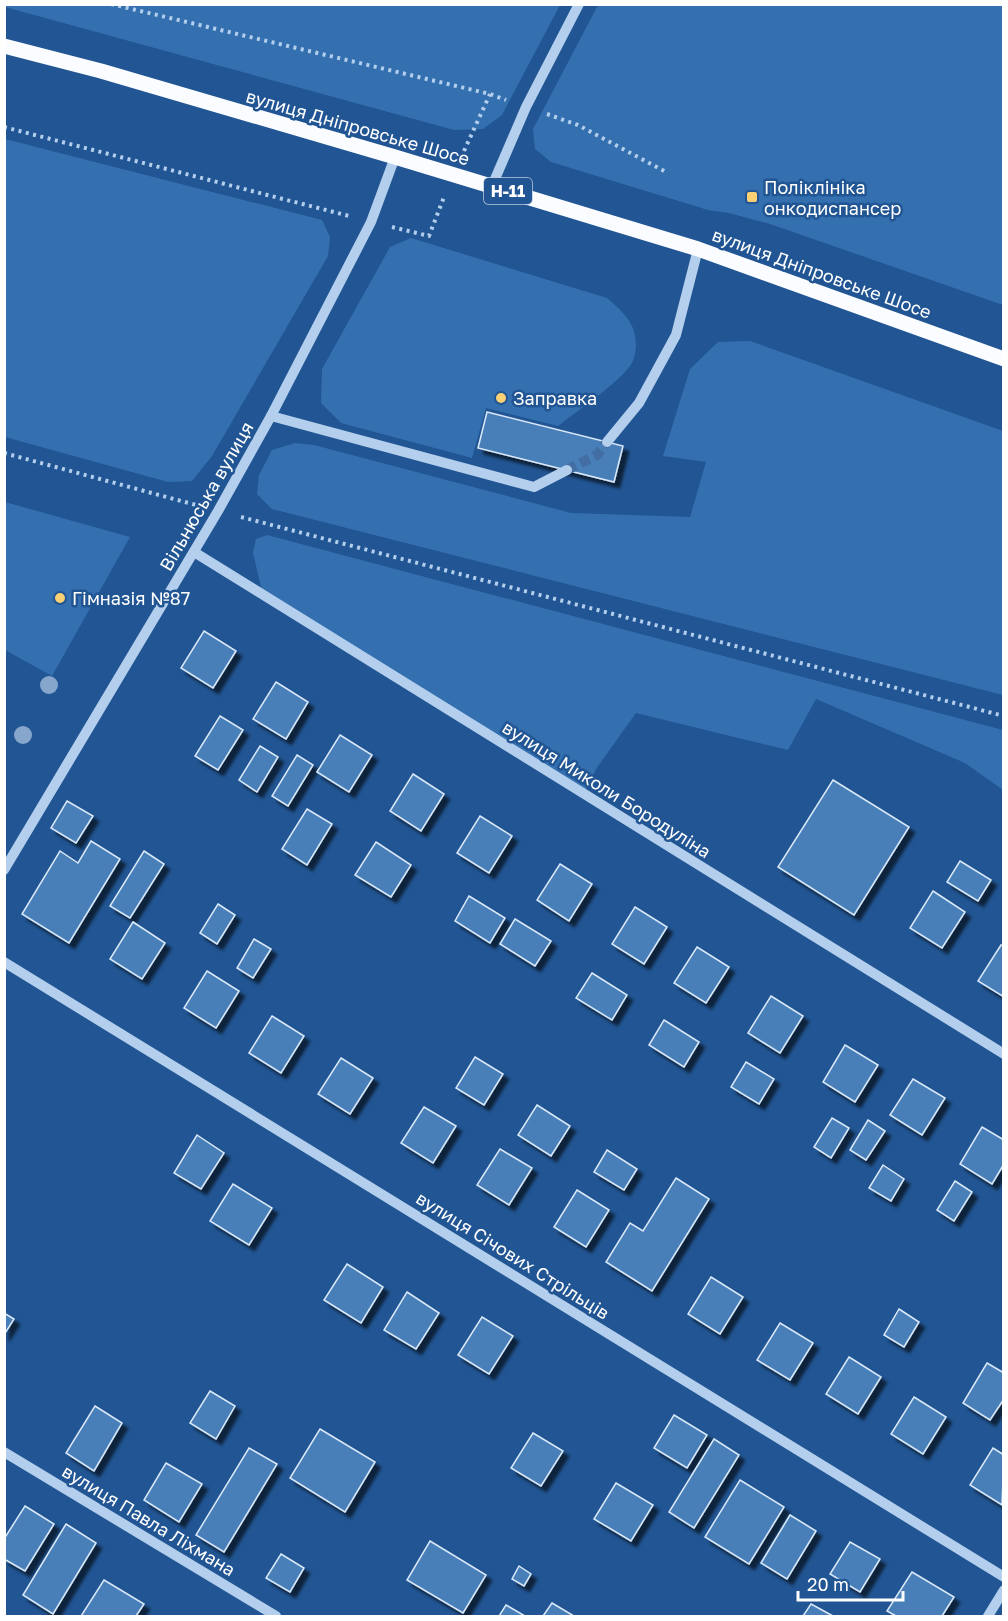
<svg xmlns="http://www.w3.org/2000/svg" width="1008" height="1621" font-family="'Golos Text',sans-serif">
<defs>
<filter id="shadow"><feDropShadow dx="5.5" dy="5.5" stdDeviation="1.5" flood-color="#0009"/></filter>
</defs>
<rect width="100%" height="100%" fill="#215593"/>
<g fill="#3470b0">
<polygon points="4,5 5,4 560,5 502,115 483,129 454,130 5,7"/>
<polygon points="598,5 1003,5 1003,305 770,224 729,213 708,210 551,162 535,149 533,129"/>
<polygon points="5,139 322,220 330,237 328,256 212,456 192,481 168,482 5,437"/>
<path d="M411,238L607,298C616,306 626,314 632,326C637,337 638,355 630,366C615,386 578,410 558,426L486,408L472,458L341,423L321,403L322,369L390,247Z"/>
<polygon points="750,341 1003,431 1003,695 272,509 257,494 259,475 272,450 295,443 314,445 571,513 690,517 706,462 663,456 690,369 718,342"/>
<polygon points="5,502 130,537 52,676 5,650"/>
<polygon points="267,535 1003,730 1003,790 965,763 816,699 788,750 636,713 596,769 584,794 263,595 253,553 256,539"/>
</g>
<g fill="#497fb9" stroke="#d9e9fa" stroke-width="1.5" filter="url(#shadow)">
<polygon points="487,412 623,446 614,482 478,448"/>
<polygon points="204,631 236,651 213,688 181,668"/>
<polygon points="276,682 308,702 286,739 253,719"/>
<polygon points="220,716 243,730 218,770 195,756"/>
<polygon points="340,735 372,755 349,792 317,772"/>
<polygon points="260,746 278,757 257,792 239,780"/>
<polygon points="297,755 313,765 288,806 272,796"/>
<polygon points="413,774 444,794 421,831 390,811"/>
<polygon points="833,780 909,827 854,915 778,867"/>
<polygon points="67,801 93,816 76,843 51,828"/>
<polygon points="307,809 332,824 307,865 282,849"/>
<polygon points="480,816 512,836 489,873 457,853"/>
<polygon points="91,841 120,859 69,943 22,914 60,851 78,863"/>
<polygon points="376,842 411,865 391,897 355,875"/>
<polygon points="144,851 164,864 130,918 110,906"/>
<polygon points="960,861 991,880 978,901 947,882"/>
<polygon points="560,864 592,884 569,921 537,900"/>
<polygon points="933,891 965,912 942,948 910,928"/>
<polygon points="469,896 505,918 490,943 455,921"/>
<polygon points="218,904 235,915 217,944 200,933"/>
<polygon points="635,907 667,927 644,964 612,944"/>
<polygon points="515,919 551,941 535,966 500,944"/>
<polygon points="133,922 165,943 142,979 110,959"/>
<polygon points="254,939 271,949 253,978 237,968"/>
<polygon points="1001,945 1004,946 1004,997 978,981"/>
<polygon points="697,947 729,967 706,1003 674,983"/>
<polygon points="207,971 239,991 216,1028 184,1008"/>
<polygon points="592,973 627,995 612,1020 576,998"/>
<polygon points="771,996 803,1016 780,1053 748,1033"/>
<polygon points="272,1016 304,1036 281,1073 249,1053"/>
<polygon points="664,1020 699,1042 684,1067 649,1045"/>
<polygon points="845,1045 878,1065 855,1102 823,1082"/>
<polygon points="475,1057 503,1074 484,1105 456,1088"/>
<polygon points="341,1058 373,1078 350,1114 318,1094"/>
<polygon points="746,1062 774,1079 759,1104 731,1087"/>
<polygon points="913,1079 945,1098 922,1135 890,1115"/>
<polygon points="537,1105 570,1126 551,1156 518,1135"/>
<polygon points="424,1107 456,1126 433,1163 401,1143"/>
<polygon points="832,1118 849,1128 831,1158 814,1147"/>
<polygon points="868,1120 885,1131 866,1160 850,1150"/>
<polygon points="982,1127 1004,1140 1004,1164 992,1184 960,1164"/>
<polygon points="197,1135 224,1153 201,1189 174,1173"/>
<polygon points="500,1149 532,1168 509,1205 477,1185"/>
<polygon points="607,1150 637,1169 624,1190 594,1172"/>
<polygon points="883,1165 904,1179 891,1201 869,1188"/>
<polygon points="676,1178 709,1199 652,1291 606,1262 630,1223 643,1231"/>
<polygon points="955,1181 972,1192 954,1221 937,1210"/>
<polygon points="233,1184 272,1208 249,1245 210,1221"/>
<polygon points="577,1190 609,1210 586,1247 554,1227"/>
<polygon points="347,1264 383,1287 361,1323 324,1300"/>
<polygon points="711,1277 743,1297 720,1334 688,1314"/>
<polygon points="407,1292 439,1313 416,1349 384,1330"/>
<polygon points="899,1309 919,1322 904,1347 884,1335"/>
<polygon points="4,1313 14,1319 4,1335"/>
<polygon points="482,1317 513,1336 489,1374 458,1355"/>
<polygon points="780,1323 813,1343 790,1380 757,1360"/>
<polygon points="849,1357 881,1377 858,1414 826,1394"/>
<polygon points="987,1363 1004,1373 1004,1399 990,1420 963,1403"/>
<polygon points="210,1391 235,1406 216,1439 190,1423"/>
<polygon points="914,1397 946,1417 923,1454 891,1434"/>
<polygon points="95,1406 122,1423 94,1471 66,1453"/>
<polygon points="674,1415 707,1435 687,1468 654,1448"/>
<polygon points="320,1429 375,1462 345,1512 290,1478"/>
<polygon points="533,1433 563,1451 541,1486 511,1468"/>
<polygon points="714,1439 739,1455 694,1528 669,1512"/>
<polygon points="249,1448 277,1464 224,1552 196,1535"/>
<polygon points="993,1448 1004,1455 1002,1505 970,1485"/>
<polygon points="166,1463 202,1484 179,1522 144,1500"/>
<polygon points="740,1480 784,1507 749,1564 705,1537"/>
<polygon points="616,1483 653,1505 631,1541 594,1519"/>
<polygon points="25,1506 54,1524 25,1571 4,1559 4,1539"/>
<polygon points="790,1515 816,1531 787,1579 761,1563"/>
<polygon points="66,1524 96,1543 53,1614 23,1595"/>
<polygon points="430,1541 486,1575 463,1613 407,1580"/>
<polygon points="850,1542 880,1559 860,1592 830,1574"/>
<polygon points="281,1554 304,1568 290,1592 266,1578"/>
<polygon points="519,1566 531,1574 524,1586 512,1579"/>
<polygon points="912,1572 954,1597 942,1616 896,1616 887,1611"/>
<polygon points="104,1580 144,1604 136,1616 81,1616"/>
<polygon points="552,1603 574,1616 543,1616"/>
<polygon points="811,1604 833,1616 803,1616"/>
<polygon points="506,1605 525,1616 499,1616"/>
</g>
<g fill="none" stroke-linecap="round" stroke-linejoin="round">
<polyline stroke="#426ea3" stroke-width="10" stroke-dasharray="10 5" stroke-linecap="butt" points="567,470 597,455 607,442"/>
<g stroke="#b3cfed" stroke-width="4" stroke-dasharray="3 4.5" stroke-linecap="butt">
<polyline points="111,4 490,94 506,100"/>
<polyline points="547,114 578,125 666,172"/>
<polyline points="4,127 349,216"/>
<polyline points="464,151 490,94"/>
<polyline points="392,227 429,236 444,197"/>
<polyline points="4,453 196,505"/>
<polyline points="241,517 1004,716"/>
</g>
<g stroke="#b3cfed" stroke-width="10">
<polyline points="492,186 526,107 579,4"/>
<polyline points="271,416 534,487 567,470"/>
<polyline points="607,442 639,403 676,335 698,249"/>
<polyline points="194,552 1004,1054"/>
<polyline points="4,870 218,511 271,416 371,222 395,157"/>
<polyline points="4,962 1004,1577"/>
<polyline points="4,1452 276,1616"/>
<polyline points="988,1616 1004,1590"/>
</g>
<polyline stroke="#fafcff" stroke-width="15" points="4,46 101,71 395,157 698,249 1004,359"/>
</g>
<g fill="#86a6cc">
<circle cx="49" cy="685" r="9"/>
<circle cx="23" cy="735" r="9"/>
</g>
<g fill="#fad074" stroke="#215593" stroke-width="2">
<rect x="746" y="191" width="12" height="12" rx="3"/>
<circle cx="501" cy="398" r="6"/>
<circle cx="60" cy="598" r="6"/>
</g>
<g text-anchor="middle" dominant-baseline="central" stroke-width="5" stroke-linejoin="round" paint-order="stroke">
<rect fill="#215593" stroke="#bcccdf" stroke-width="1.5" x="484" y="178" width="48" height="26" rx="4.5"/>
<g font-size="16" font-weight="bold" fill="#fff">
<text x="508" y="191">Н-11</text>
</g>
<g font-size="18" fill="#fff" stroke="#215593">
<text transform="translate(358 127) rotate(16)">вулиця Дніпровське Шосе</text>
<text transform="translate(822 273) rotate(20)">вулиця Дніпровське Шосе</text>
<text transform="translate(206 496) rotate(-60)">Вільнюська вулиця</text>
<text transform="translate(607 789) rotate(32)">вулиця Миколи Бородуліна</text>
<text transform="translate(513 1255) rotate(32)">вулиця Січових Стрільців</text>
<text transform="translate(149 1520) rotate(31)">вулиця Павла Ліхмана</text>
</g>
<g font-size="18" fill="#fff" stroke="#215593" text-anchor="start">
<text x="764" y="187">Поліклініка<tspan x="764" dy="21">онкодиспансер</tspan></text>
<text x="513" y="398">Заправка</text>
<text x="72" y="598">Гімназія №87</text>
</g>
</g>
<rect width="1008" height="1621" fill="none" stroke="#ffffff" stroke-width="12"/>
<path d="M798 1591v9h105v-9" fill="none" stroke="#ffffff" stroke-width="3"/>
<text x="807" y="1591" font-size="18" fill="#ffffff" stroke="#215593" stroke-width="4.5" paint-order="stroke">20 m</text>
</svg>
